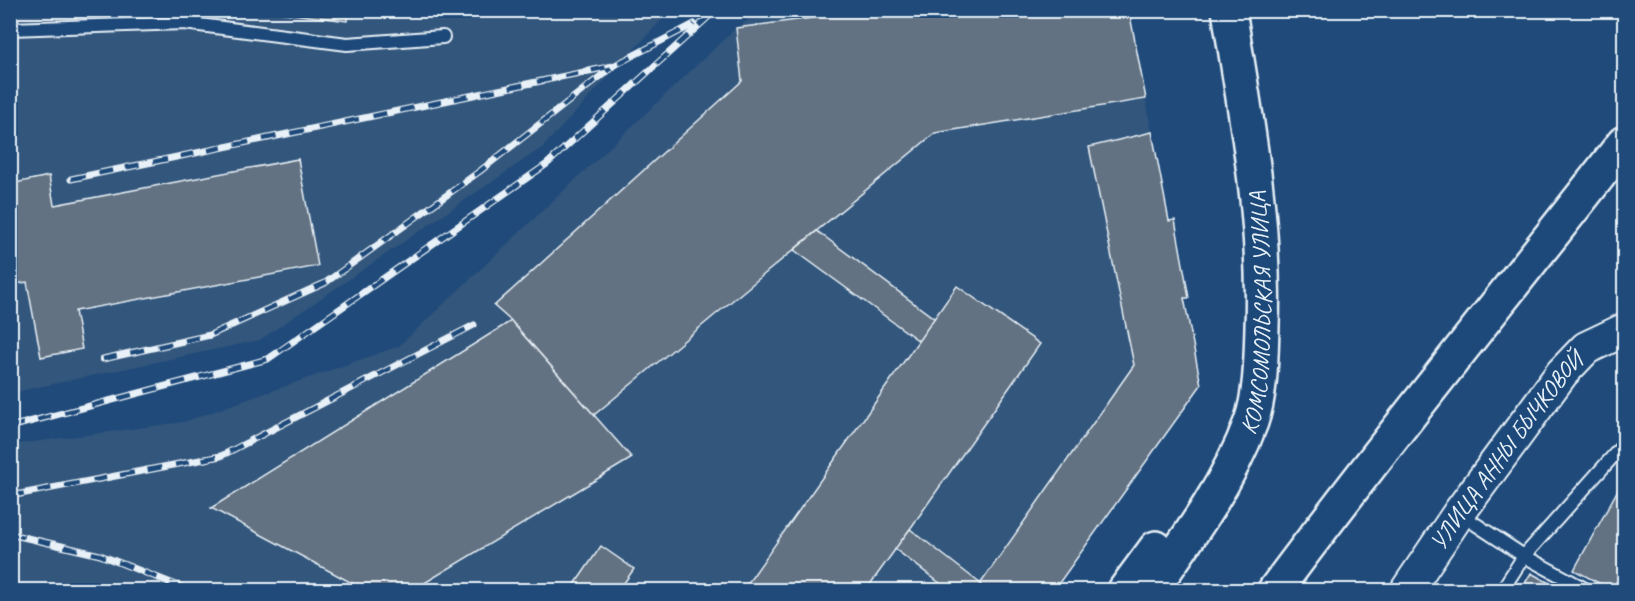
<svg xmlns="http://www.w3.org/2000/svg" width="1635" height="601" font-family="Caveat,sans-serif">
<rect width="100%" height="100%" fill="#1f4a7a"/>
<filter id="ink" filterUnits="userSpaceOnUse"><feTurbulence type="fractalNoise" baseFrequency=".0167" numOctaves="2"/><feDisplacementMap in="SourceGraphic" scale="12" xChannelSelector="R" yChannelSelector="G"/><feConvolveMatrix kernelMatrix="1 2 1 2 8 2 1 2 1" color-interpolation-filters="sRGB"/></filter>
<g filter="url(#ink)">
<g fill="#33567c">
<polygon points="10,11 670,11 543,147 260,340 11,393"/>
<polygon points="761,11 1129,11 1169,221 1175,220 1189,298 1184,299 1201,385 1054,590 11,590 10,445 183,422 399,346 736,28"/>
</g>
<g fill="#637282" stroke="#e8f1f8" stroke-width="1.5">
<polygon points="261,10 348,10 347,21"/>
<polygon points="874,10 1129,10 1146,99 935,133 594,415 511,321 494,306 742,81 736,28"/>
<polygon points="1152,132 1169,221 1175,220 1189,298 1184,298 1201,385 1054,590 976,590 1134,365 1089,147"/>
<polygon points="298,159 318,266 75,311 82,349 41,357 27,282 10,285 10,234 17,233 10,184 49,176 54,205"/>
<polygon points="817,231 935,319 919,341 794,250"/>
<polygon points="957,286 1040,344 910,529 866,590 743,590"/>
<polygon points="511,321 632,458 413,590 365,590 211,508"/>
<polygon points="1621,484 1624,486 1624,568 1612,590 1574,570"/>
<polygon points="910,529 981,584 976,590 949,590 895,549"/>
<polygon points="601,546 634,569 619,590 571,590"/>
<polygon points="1531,573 1562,590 1521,590"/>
<polygon points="10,582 28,590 10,590"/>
</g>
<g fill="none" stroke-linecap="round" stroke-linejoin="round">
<defs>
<g id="lane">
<polyline points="10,29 184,23 347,44 443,37"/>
<polyline points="1460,514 1524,556 1587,590"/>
<polyline points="1502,590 1524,556 1624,444"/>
</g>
<g id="secondary">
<path id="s1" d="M1407,590L1459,513L1562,373L1586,348L1624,330"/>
</g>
<g id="primary">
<polyline points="1125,590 1156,548"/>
<path id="s2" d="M1151,590C1189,537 1228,484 1251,422C1261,394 1261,357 1262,327C1266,217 1246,119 1229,10"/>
<path d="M1275,590C1388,438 1508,292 1624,143"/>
</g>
</defs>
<use href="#lane" stroke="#e8f1f8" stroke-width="16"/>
<use href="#secondary" stroke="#e8f1f8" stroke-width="36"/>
<use href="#primary" stroke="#e8f1f8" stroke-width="38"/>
<use href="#lane" stroke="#1f4a7a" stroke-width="12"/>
<use href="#secondary" stroke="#1f4a7a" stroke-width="32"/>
<use href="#primary" stroke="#1f4a7a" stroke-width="33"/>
<defs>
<g id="rail">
<polyline points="71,179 613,66 694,24"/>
<polyline points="103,359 210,335 325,283 480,171 611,68"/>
<polyline points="10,427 268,359 547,164 716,10"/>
<polyline points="10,496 221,456 474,325"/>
<polyline points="10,534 100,555 189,590"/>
</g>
</defs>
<use href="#rail" stroke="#e8f1f8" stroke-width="7"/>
<use href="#rail" stroke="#1f4a7a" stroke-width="4.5" stroke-dasharray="14" stroke-linecap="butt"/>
</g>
</g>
<g text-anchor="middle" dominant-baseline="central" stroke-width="4.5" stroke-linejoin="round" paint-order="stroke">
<g font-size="24" fill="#e8f1f8" stroke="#1f4a7a">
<text stroke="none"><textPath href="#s2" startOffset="306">КОМСОМОЛЬСКАЯ УЛИЦА</textPath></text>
<text stroke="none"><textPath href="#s1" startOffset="171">УЛИЦА АННЫ БЫЧКОВОЙ</textPath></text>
</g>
</g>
<rect width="1635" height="601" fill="none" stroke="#1f4a7a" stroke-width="36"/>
<rect x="18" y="18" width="1599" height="565" fill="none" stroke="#e8f1f8" stroke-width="2" filter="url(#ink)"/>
</svg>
